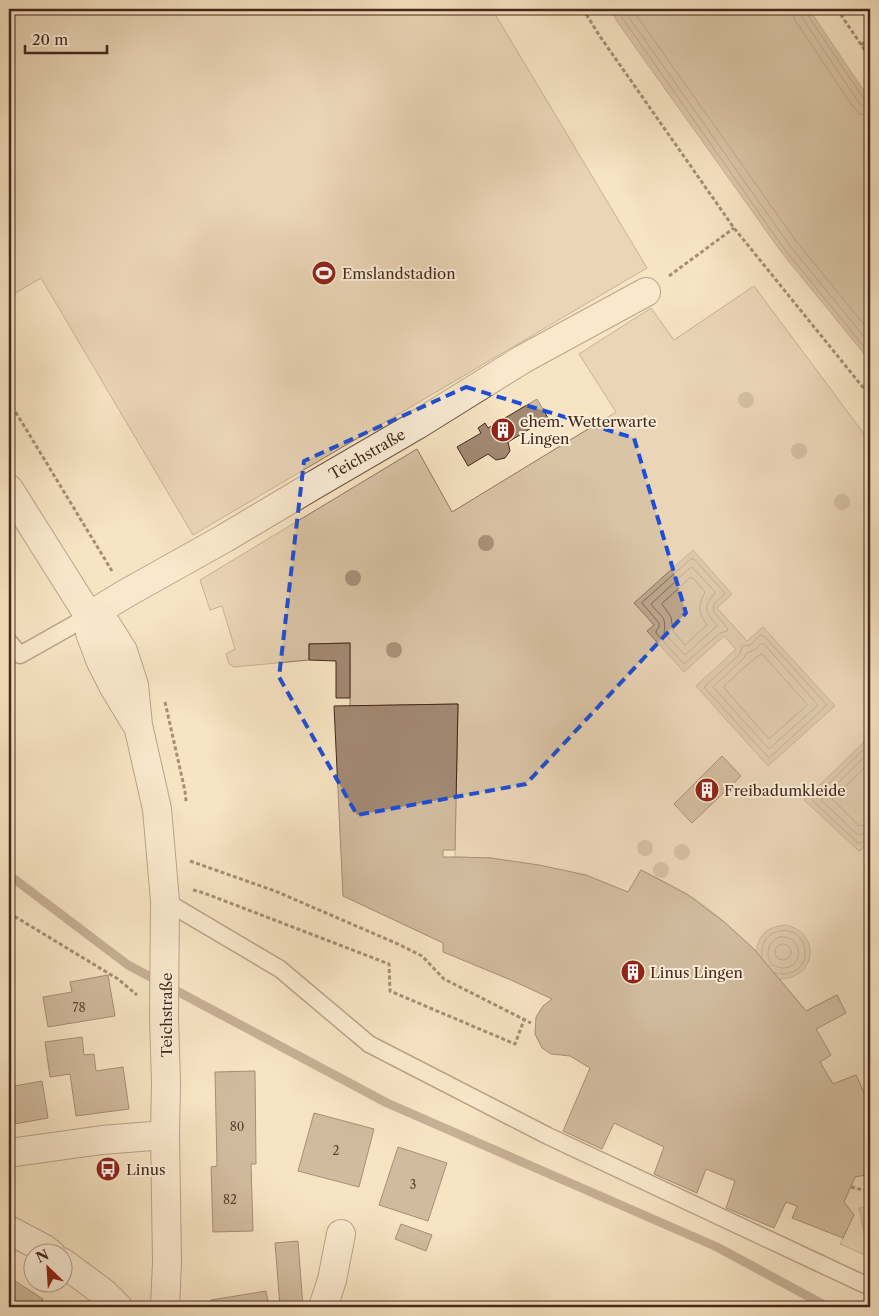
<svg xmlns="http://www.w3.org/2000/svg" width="879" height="1316" font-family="'Libre Caslon Text',serif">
<rect width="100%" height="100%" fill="#f7e4c3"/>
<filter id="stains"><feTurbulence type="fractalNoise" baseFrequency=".004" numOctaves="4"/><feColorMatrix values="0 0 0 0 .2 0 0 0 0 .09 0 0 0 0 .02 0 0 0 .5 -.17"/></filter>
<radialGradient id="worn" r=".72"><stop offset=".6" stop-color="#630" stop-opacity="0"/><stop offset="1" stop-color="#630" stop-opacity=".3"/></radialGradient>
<g fill="#d9c4a6" stroke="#8f7660" fill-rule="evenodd">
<polygon points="9,9 492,9 647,268 193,535 41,278 12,295 9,289"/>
<path d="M754,286L870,442V750L864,742L860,851L870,842V1106L856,1075L833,1084L820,1062L831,1055L816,1029L846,1013L837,995L806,1011C771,968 736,926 689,895C674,886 657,878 641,870L628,892L491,858L455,857L458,704L350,706V643L309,644V660L234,667L229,664L226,654L235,649L222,606L210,610L200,580L417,449L452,512L616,412L579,354L651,308L674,340ZM732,594L717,608L747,641L763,627L768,766L737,650L724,636L648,631L655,625Z"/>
<polygon points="870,1174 870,1257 840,1244 854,1215 844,1202 855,1177"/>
</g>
<g fill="#baa48a" stroke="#8b725e">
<polygon points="610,9 809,9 870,100 870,361 782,253 618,23"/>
<polygon points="693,550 732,594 717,608 747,641 763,627 835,706 768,766 696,686 736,649 724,636 684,672 647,631 654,625 634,603"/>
<polygon points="864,742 870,750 870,842 859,851 804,800"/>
<path d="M785,925C822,932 817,980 778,979L756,954C758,935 766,927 785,925Z"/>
<polygon points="870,1206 870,1237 865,1238 859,1208"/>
</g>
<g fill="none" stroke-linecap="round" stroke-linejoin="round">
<g stroke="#806652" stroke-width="1">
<polyline points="616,9 785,250 870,354"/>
<polyline points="623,9 790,246 870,344"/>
<polyline points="632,9 796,241 870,332"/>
<polyline points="792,9 795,20 853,107 860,114 870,115"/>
<polyline points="799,9 801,16 859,103 864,107 870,108"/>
<polyline points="806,9 807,14 864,99 867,101 870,102"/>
<path d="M691,559H694L724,592V595C718,600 711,604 714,612L728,629L727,631L720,633L684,664L656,633V631L659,627V623L642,603Z"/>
<path d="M693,568L715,592C714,596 710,598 708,603C703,612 713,619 717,626L685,655L664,633C667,615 660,617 651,604L690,568Z"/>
<path d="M690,578H693L705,592C698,607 697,610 707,625L685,645L673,631L671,617L662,604Z"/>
<polygon points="761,635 764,636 827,705 769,758 704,687 740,654 742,646 750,645"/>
<polygon points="761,644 764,644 818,705 769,749 713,687 744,658 747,653 754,650"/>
<path d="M761,654L763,655L807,704L806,706L770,738H768L724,688V686C736,675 748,663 761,654Z"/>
<path d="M870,752L862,751L812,800L858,843C863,844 865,838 870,838"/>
<polyline points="870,759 863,758 821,800 858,835 870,832"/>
<polyline points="870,766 865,767 832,799 859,826 870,824"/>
<path d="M779,937C804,934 805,968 783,968C779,968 775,966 772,965C765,954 767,943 779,937Z"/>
<circle cx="783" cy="952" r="8"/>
<path d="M762,956C758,925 803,921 805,951C806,958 803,964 798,969C791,974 783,975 775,973"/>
</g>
<polyline stroke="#8b725e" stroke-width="9" points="9,875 128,965 387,1103 717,1247 828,1307"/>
</g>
<g fill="#a28972" stroke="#45271b">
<polygon points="537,399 548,418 508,442 510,451 505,458 496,460 488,454 468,466 457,447 481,433 478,428 485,423 488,428"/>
<polygon points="350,643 350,698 336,698 336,661 309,660 309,644"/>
<polygon points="458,704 455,850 443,850 443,857 455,857 491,858 539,865 586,875 628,892 641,870 688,895 723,921 754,949 806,1011 837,995 846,1013 816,1029 831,1055 820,1062 833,1084 856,1075 870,1106 870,1174 855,1177 844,1202 854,1215 843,1238 792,1218 797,1206 786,1202 774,1228 726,1208 735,1181 706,1169 697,1193 654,1174 664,1147 614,1123 602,1149 563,1131 590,1068 570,1056 551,1054 542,1048 535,1034 536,1017 543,1006 552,999 511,980 443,952 443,943 343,896 334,706"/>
<polygon points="722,756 741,776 692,823 674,804"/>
<polygon points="108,975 115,1016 48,1027 43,997 72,992 70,982"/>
<polygon points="82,1037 84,1055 94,1054 96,1071 123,1067 129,1109 76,1116 70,1074 50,1077 45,1042"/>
<polygon points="255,1071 256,1164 251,1164 253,1231 213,1232 211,1167 217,1166 215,1072"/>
<polygon points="42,1081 48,1118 9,1125 9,1087"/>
<polygon points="314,1113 374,1129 359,1187 298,1171"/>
<polygon points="398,1147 447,1163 428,1221 379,1205"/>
<polygon points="401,1224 432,1235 426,1251 395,1239"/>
<polygon points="298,1241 303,1307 280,1307 275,1243"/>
<polygon points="9,1277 43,1299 42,1302 51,1307 9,1307"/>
<polygon points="266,1291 269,1307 212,1307 211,1300"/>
</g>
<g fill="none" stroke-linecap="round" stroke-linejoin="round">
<defs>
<g id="service">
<polyline points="9,642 20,655 89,616"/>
<polyline points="165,901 280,969 369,1044 548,1136 870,1287"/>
</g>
<g id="minor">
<polyline points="9,489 89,616 90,633 101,662 115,689 135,722"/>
<polyline points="89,616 106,624 123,651 134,685 138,725 157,809 165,901 164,1018 166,1082 165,1135 167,1262 165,1307"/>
<polyline points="89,616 125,594 225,538 314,485 417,425 523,359 646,292"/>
<polyline points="9,1153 102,1140 165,1135"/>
<polyline points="323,1307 332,1280 341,1234"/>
</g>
<g id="tertiary">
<polyline points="9,1230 43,1248 51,1254"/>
<polyline points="62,1262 104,1293 118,1307"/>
</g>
</defs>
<use href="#service" stroke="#725645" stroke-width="19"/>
<use href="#minor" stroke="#725645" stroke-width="30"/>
<use href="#tertiary" stroke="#725645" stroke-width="30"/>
<g stroke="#45271b" stroke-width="3" stroke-dasharray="4 2.5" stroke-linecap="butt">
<polyline points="583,9 599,35 734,228 870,396"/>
<polyline points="837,9 870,58"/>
<polyline points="861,45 870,38"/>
<polyline points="669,276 734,228"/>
<polyline points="9,401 112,571"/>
<polyline points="165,702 185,791 186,801"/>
<polyline points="190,861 275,891 398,944 422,956 444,979 531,1023"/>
<polyline points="193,890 204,893 389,964 390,991 515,1044 524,1020"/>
<polyline points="9,913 118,979 137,995"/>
<polyline points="851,1187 870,1192"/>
</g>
<use href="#service" stroke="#faedd8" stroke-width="16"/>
<use href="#minor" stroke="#faedd8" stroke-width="28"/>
<use href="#tertiary" stroke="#faedd8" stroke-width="28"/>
</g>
<g fill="#a9927a">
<circle cx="746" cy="400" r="8"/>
<circle cx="799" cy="451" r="8"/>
<circle cx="842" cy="502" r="8"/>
<circle cx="486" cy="543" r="8"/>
<circle cx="353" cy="578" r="8"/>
<circle cx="394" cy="650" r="8"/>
<circle cx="645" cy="848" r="8"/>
<circle cx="682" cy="852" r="8"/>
<circle cx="661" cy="870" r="8"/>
</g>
<path d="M0 0H879V1316H0ZM466,387L634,438L686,613L526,784L357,815L279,677L304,461Z" fill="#f7e4c3" fill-opacity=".55" fill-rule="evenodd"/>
<path fill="none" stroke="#1d4ed8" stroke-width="4" stroke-dasharray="10 6" stroke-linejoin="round" d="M466,387L634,438L686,613L526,784L357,815L279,677L304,461Z"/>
<defs>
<symbol id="stadium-disc" viewBox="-11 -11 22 22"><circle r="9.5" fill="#8f2418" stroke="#faedd8"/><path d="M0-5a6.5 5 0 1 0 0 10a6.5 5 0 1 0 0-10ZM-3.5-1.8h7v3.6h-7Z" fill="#fff"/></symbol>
<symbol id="building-disc" viewBox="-11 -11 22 22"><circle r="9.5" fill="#8f2418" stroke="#faedd8"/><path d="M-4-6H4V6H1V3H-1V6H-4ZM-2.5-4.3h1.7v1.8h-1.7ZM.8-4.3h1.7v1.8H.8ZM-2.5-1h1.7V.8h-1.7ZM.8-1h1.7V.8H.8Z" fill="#fff"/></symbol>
<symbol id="bus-disc" viewBox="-11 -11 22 22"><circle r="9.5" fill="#8f2418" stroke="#faedd8"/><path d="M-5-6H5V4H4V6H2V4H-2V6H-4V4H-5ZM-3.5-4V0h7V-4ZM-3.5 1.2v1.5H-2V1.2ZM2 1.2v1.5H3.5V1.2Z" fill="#fff"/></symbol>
</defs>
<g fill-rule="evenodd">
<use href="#stadium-disc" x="310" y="259" width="28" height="28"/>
<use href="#building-disc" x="489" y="416" width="28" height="28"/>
<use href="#building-disc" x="693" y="776" width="28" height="28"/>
<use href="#building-disc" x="619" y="958" width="28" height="28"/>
<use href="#bus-disc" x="94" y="1155" width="28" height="28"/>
</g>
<g text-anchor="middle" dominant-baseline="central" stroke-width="4" stroke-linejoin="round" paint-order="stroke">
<g font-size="12" fill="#5c4031">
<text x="79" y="1007">78</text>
<text x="237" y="1126">80</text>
<text x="336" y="1150">2</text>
<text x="413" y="1184">3</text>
<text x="230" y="1199">82</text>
</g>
<g font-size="15" fill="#45271b" stroke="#faedd8" text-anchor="start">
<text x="342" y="273">Emslandstadion</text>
<text x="520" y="421">ehem. Wetterwarte<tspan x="520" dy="17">Lingen</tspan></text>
<text x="724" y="790">Freibadumkleide</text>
<text x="650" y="972">Linus Lingen</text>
<text x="126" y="1169">Linus</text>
</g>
<g font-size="15" fill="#45271b" stroke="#faedd8">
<text transform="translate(367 454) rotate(-30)">Teichstraße</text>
<text transform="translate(166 1015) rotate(-90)">Teichstraße</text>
</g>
</g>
<rect width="879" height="1316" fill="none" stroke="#f7e4c3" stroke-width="30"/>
<rect x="10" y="10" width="859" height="1296" fill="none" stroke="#45271b" stroke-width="2.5"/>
<rect x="15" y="15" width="849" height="1286" fill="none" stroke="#45271b"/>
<g transform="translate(48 1268) rotate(335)"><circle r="24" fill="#faedd8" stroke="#b29e8c"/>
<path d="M0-4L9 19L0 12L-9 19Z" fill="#8f2418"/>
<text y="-8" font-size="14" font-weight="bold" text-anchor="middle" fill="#45271b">N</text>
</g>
<path d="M25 45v8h82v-8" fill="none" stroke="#45271b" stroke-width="2.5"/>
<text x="32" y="45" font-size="15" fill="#45271b" stroke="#faedd8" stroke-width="4" paint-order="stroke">20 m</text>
<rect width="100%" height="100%" filter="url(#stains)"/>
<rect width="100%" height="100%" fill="url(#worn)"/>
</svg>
